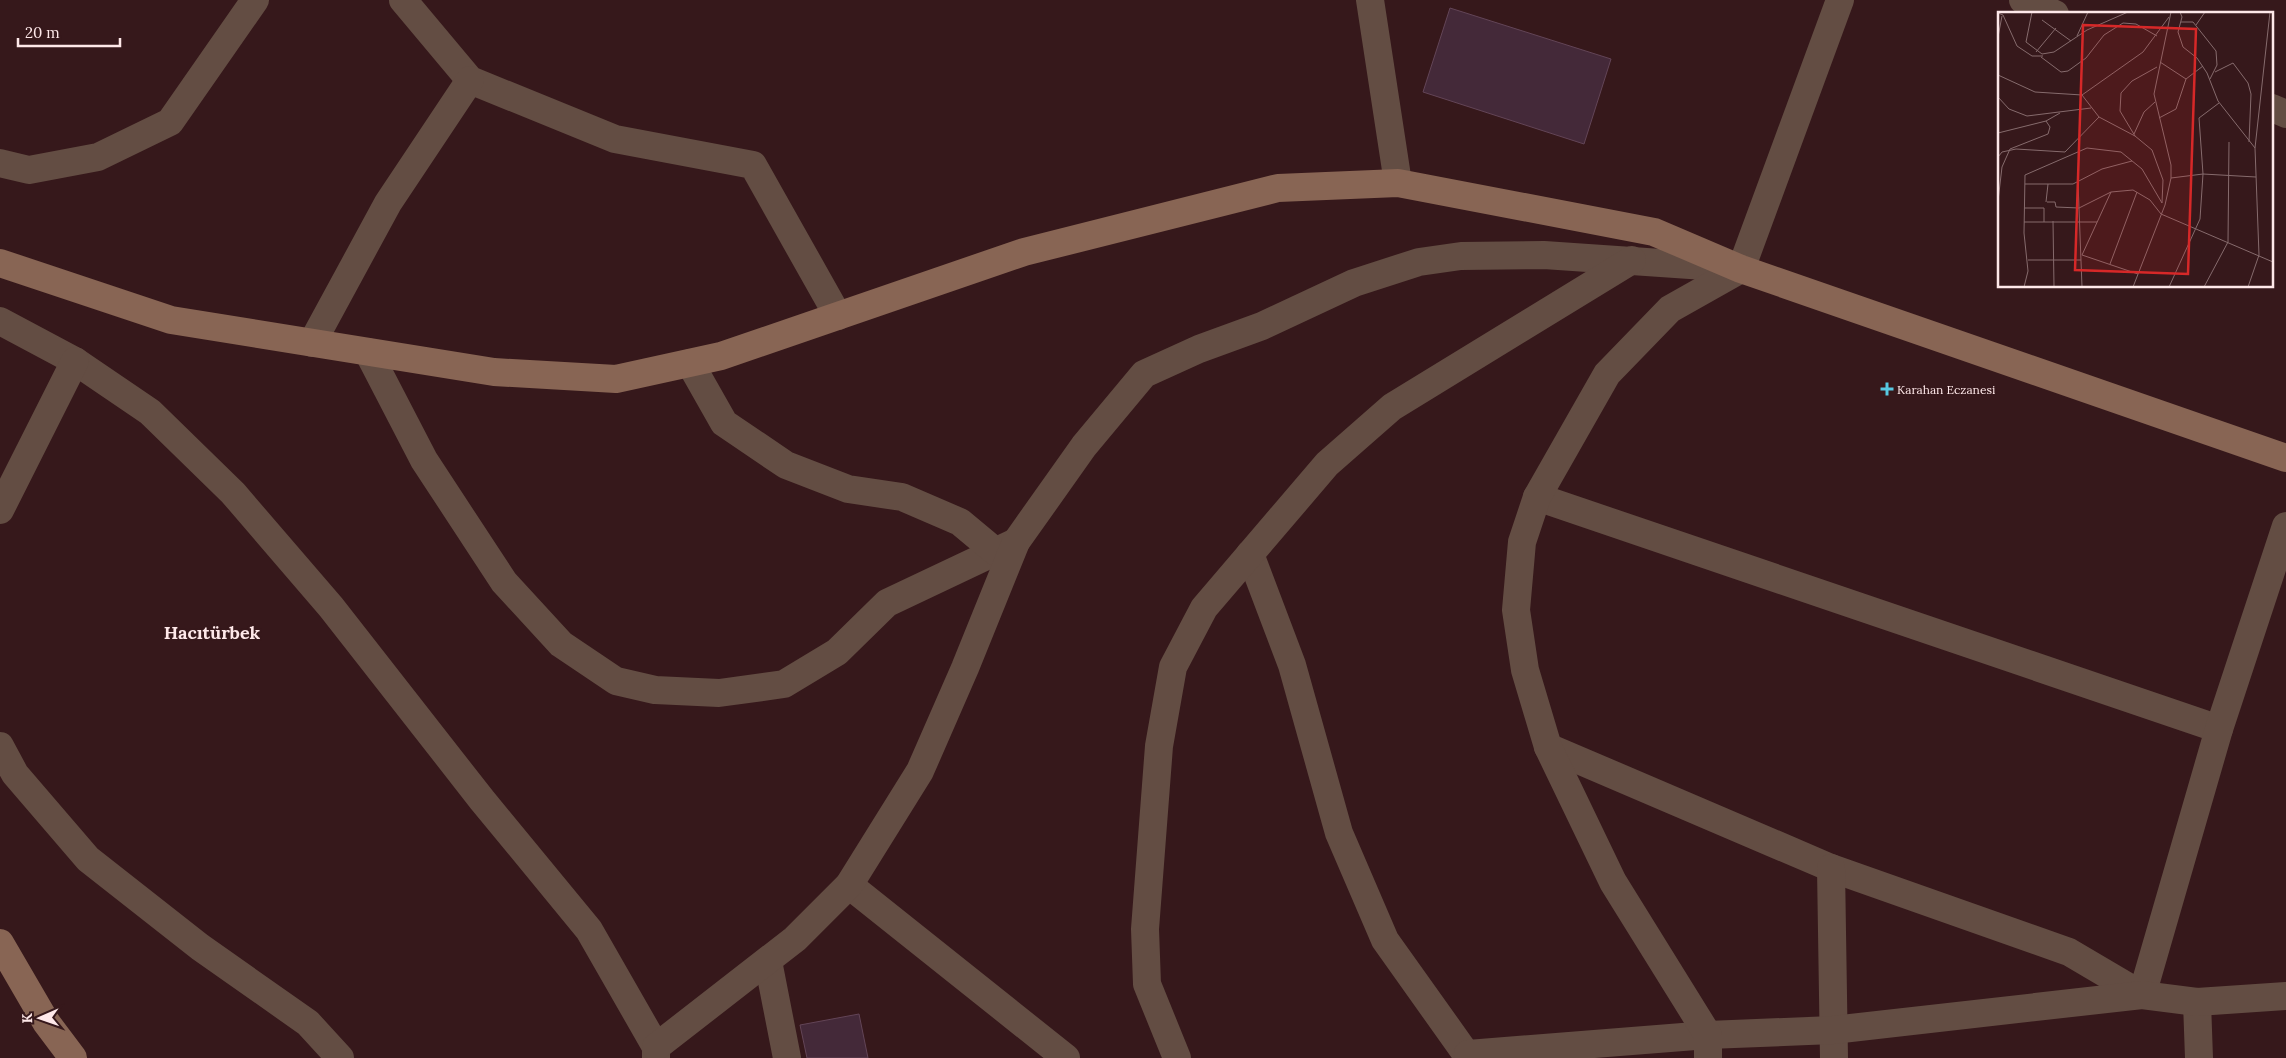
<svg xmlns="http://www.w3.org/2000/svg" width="2286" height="1058" font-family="Lora,serif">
<rect width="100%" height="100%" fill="#36181b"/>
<g fill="#442939" stroke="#634557">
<polygon points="1450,8 1611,59 1584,144 1423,92"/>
<polygon points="859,1014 868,1058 807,1058 800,1025"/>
</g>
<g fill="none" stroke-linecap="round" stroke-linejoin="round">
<g stroke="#634d43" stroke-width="28">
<polyline points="403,0 470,80 615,139 753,165 838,316"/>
<polyline points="1370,0 1398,183"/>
<polyline points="2023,0 2055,14"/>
<polyline points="2272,108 2286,114"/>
<polyline points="0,163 29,170 98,157 170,122 255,0"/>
<polyline points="0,321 75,361 150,412 233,493 331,607 482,800 589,930 656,1047 656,1058"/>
<polyline points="312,343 388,203 470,80"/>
<polyline points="368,352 424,460 504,582 561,644 616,681 655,690 719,693 784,684 837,652 887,603 1016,542"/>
<polyline points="690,363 724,423 786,465 848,489 902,497 960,522 996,552"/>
<polyline points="1537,497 2219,729"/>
<polyline points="0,510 75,361"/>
<polyline points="1250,554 1292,665 1339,833 1385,940 1469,1058"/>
<polyline points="0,746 15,774 88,859 200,947 308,1023 340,1058"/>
<polyline points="1548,747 1831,868 2069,952 2142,995 2219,729 2286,526"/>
<polyline points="1831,868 1834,1058"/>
<polyline points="849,885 1066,1058"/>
<polyline points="768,961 787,1058"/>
<polyline points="2197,1002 2199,1058"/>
<polyline points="656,1047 795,939 849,885 920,771 965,668 1016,542 1084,446 1144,374 1199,349 1262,326 1354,283 1419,262 1461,256 1544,255 1734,268"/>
<polyline points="1468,1054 1708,1035 1833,1030 2142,995 2197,1002 2286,996"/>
<polyline points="1177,1058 1147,984 1145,929 1159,746 1173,667 1204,608 1327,464 1392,407 1632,260"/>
<polyline points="1708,1058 1708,1035 1613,882 1548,747 1525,670 1516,610 1522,542 1537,497 1607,374 1670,309 1741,269 1840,0"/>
</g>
<g stroke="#886554" stroke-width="28">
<polyline points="0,263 171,320 494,372 616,379 721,356 1024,252 1278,188 1398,183 1654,232 1741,269 2286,458"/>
<polyline points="0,943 46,1022 73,1058"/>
</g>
</g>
<path fill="#57c9e2" stroke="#36181b" stroke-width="2" d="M1884.5 381.5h5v5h5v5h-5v5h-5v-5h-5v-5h5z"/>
<g text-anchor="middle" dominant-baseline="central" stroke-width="4" stroke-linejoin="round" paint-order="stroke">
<g font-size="12" fill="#fee8e9" stroke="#36181b" text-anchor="start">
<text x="1897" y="389">Karahan Eczanesi</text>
</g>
<g font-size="18" font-weight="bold" fill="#fee8e9" stroke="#36181b">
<text x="212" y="632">Hacıtürbek</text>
</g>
</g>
<g transform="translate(1998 12)">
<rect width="275" height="275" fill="#36181b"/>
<path fill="none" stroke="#866b6d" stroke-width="1" d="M34,0L28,30L44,42L56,40L89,18L130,0M182,0L184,5L180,20L185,35L199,46L209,61L220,89L257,136M0,1L5,3L19,34L34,44H45M44,8L73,29M183,10H195L218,39L219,53L212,67M198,13L207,0M79,24L90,0M0,25L4,4M38,40L58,16M43,45L63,60L70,59L88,46L106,23L125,11L138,12L159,24M162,50L188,67M217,60L235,51L250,71L253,82L251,130M0,63L37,80L84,83L145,40L171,5M84,83L101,105L137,124L154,138L165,168L164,191M0,85L11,97L29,104L93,96M161,106L178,97L188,67L205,54M48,109L62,101M0,121L48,109L52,115L50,122L12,137L4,155L0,189M136,122L146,100L157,90M137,124L122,99L123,81L134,69L159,55M0,145L4,140L18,137L67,140L101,105M173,166L205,162L258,165M80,170L84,275M27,172H75L104,157L134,149M113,180L84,243L140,262M48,190L50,172M49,190H57L58,195L81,196L113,180L135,178L152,188L163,202L275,250M26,196H46V210M55,209L56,275M26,210H99M30,248H83M112,252L139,180M26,275L30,259L26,221L27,163L89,136L123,140L144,157L164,191M135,275L167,193L173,166V153L156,82L173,0M171,275L202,207L205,162L201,106L221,91M206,275L230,230L231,130M250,275L261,243L257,136L272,0"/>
<path fill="#d62828" fill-opacity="0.15" stroke="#d62828" stroke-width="2.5" d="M85,13L198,17L190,262L77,258Z"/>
<rect width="275" height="275" fill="none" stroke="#fee8e9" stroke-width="2.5"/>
</g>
<g transform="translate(40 1018) rotate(268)" stroke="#36181b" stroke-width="4" paint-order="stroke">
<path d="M0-4L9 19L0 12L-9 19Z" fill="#fee8e9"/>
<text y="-8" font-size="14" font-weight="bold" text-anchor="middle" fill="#fee8e9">K</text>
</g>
<path d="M18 38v8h102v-8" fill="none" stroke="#fee8e9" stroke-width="2.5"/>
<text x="25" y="38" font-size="15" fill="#fee8e9" stroke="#36181b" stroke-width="4" paint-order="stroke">20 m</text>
</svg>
